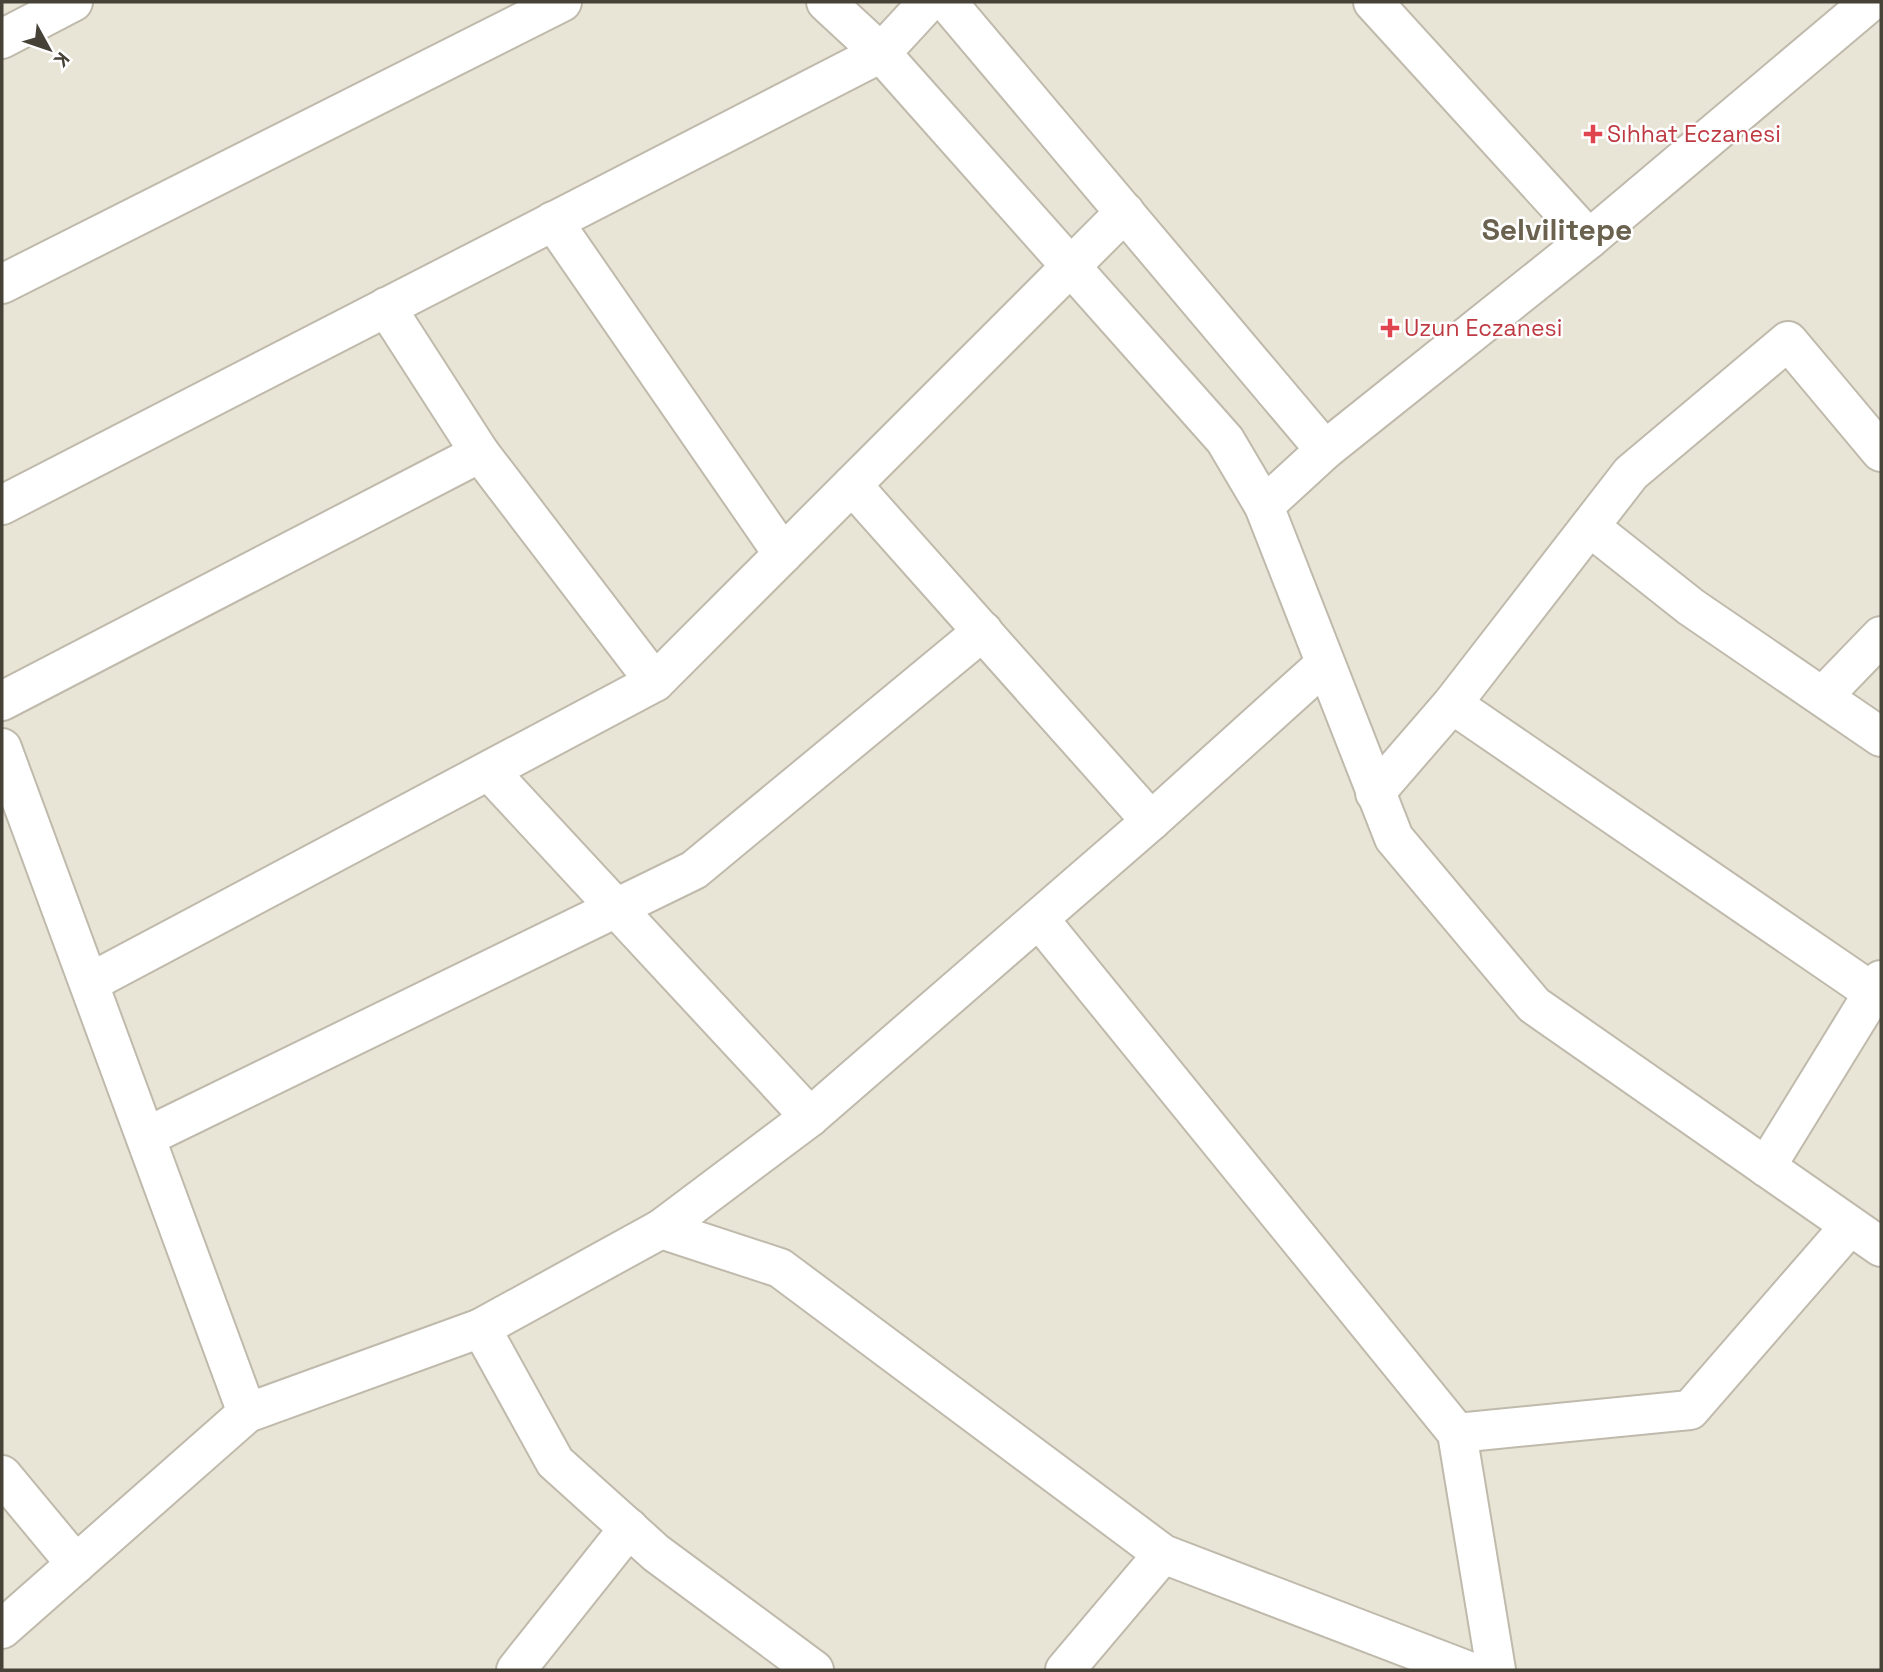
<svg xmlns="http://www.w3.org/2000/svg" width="1883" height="1672" font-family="'Space Grotesk',sans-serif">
<rect width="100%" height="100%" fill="#f4f1e8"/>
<rect fill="#e8e4d6" x="2" y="2" width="1879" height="1668"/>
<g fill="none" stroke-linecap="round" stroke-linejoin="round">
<defs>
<g id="minor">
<polyline points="826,2 881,53 1225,440 1264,506 1394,838 1534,1005 1881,1247"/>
<polyline points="947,2 1325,450"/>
<polyline points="1373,2 1589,239"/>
<polyline points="2,39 73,2"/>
<polyline points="553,221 783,554"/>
<polyline points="2,284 562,2"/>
<polyline points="386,307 480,453 655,682"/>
<polyline points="852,485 1151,821"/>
<polyline points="2,505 881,53 928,2"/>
<polyline points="1264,506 1325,450 1589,239 1870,2"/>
<polyline points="1590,527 1691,607 1881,737"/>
<polyline points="1823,696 1881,636"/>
<polyline points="2,701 480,453"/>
<polyline points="1452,704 1881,998"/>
<polyline points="2,748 247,1413"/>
<polyline points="489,771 810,1117"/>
<polyline points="1375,793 1452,704 1631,473 1788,341 1881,452"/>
<polyline points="1039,919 1457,1433 1496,1670"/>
<polyline points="89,983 655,682 1125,212"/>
<polyline points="146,1137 694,870 983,631"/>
<polyline points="1766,1167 1881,980"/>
<polyline points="661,1229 780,1268 1163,1554 1466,1670"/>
<polyline points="481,1328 555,1462 656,1553 814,1670"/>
<polyline points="1457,1433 1690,1410 1850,1226"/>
<polyline points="2,1475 76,1564"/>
<polyline points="2,1629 247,1413 481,1328 661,1229 810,1117 1151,821 1325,664"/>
<polyline points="516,1670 629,1528"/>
<polyline points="1065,1670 1163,1554"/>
</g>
</defs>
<use href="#minor" stroke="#bfbaab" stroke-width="42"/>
<use href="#minor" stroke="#fff" stroke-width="38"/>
</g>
<g fill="#e0444e" stroke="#fff" stroke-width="2.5">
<path d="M1589.5 123.5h7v7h7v7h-7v7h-7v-7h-7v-7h7z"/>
<path d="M1386.5 317.5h7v7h7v7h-7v7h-7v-7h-7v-7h7z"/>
</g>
<g text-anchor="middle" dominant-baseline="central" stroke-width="5" stroke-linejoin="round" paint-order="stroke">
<g font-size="23" fill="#be3a42" stroke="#fff" text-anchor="start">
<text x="1607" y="134">Sıhhat Eczanesi</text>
<text x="1404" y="328">Uzun Eczanesi</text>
</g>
<g font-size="30" font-weight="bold" fill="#6a614e" stroke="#fff">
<text x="1557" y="229">Selvilitepe</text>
</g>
</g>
<rect width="1883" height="1672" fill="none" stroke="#474237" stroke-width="7"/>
<g transform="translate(49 49) rotate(130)" stroke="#ffffff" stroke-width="5" paint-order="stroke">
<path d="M0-5L12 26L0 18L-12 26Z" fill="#474237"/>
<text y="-10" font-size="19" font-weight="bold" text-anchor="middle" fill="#474237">K</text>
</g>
</svg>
